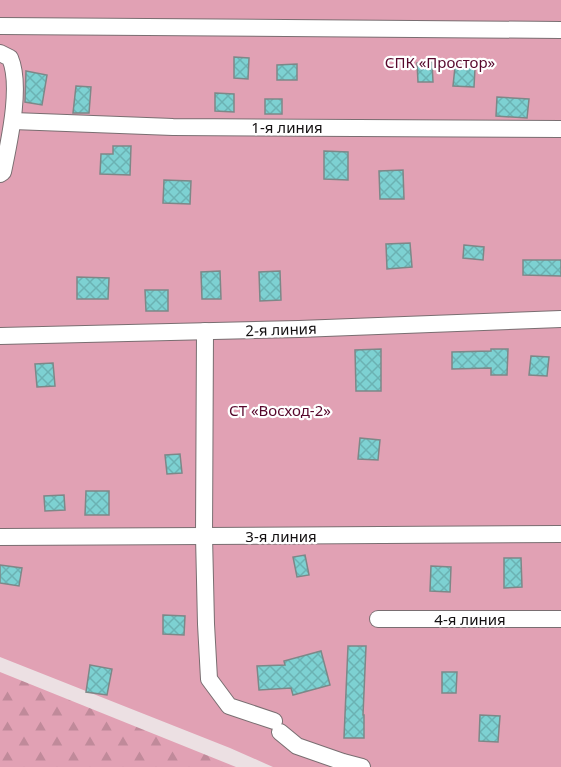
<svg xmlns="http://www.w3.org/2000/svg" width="561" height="767" font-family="'Noto Sans',sans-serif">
<defs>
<pattern id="forest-firs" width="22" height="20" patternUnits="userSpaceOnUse" patternTransform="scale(1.5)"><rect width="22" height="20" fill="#e1a1b4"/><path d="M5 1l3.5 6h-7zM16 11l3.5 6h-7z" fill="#c08a9a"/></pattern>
<pattern id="building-cross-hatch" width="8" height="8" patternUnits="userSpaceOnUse" patternTransform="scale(1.5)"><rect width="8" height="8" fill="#7dd1d2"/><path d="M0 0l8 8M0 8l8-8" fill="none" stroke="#6bb2b3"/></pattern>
</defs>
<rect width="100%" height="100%" fill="#ece0e3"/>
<polygon fill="url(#forest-firs)" points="0,672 236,767 0,767"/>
<polygon fill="#e1a1b4" points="0,0 561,0 561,125 350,125 350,136 561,137 561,767 273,767 230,748 0,657"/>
<g fill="url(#building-cross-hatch)" stroke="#7d8888" stroke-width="1.5">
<polygon points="234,57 249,58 248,79 234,78"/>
<polygon points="432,62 433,82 418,82 417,63"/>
<polygon points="297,64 297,80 277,80 277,65"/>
<polygon points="455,67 475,68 474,87 453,86"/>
<polygon points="26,71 47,75 42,105 25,102"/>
<polygon points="76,86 91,87 89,113 73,113"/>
<polygon points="215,93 234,94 234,112 215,111"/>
<polygon points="497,97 529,99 527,118 496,116"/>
<rect x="265" y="99" width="17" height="15"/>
<polygon points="113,146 131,146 130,175 100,174 101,154 113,154"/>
<polygon points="324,151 348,152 348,180 324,179"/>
<polygon points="403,170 404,199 380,199 379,171"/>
<polygon points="164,180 191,181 190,204 163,203"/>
<polygon points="410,243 412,267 387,269 386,244"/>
<polygon points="464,245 484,247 483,260 463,258"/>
<polygon points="523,260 561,260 561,276 523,275"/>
<polygon points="220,271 221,299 202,299 201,272"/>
<polygon points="280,271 281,300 260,301 259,272"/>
<polygon points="77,277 109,278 108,299 77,299"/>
<polygon points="145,290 168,290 168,311 146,311"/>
<polygon points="381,349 381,391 356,391 355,350"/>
<polygon points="491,349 508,349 507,375 491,375 491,368 452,369 452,352 491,351"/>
<polygon points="531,356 549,357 547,376 529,375"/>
<polygon points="53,363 55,386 37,387 35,364"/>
<polygon points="360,438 380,440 378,460 358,459"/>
<polygon points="180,454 182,473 167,474 165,455"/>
<polygon points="86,491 109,491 109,515 85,515"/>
<polygon points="64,495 65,510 45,511 44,496"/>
<polygon points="305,555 309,575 297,577 293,557"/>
<polygon points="504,558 521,558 522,587 504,588"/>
<polygon points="0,565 22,568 19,586 0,583"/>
<polygon points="431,566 451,567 450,592 430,591"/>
<polygon points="163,615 185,616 184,635 163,634"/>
<polygon points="348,646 366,646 363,715 364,715 364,738 344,738"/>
<polygon points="321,651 330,685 293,695 291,688 259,690 257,666 285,665 284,661"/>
<polygon points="90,665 112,669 107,695 86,692"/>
<polygon points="442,672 457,672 456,693 442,693"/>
<polygon points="480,715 500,716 498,742 479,741"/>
</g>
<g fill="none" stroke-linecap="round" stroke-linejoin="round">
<defs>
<g id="minor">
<polyline points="0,26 561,30"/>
<path d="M0,53L10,58C22,86 9,142 3,172L0,174"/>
<polyline points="13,121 173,127 561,129"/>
<polyline points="205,331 204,536 206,624 209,679 229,706 274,721"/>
<polyline points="0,336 299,329 561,319"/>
<polyline points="0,537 561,534"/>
<polyline points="378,619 561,619"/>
<polyline points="280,732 297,746 343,762 362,767"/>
</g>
</defs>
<use href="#minor" stroke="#796e71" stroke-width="18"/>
<use href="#minor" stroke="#fff" stroke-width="16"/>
</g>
<g text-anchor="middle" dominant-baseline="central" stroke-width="4.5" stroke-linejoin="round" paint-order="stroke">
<g font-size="15" fill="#57082c" stroke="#fff">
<text x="440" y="62">СПК «Простор»</text>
<text x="280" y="410">СТ «Восход-2»</text>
</g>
<g font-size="15" fill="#131011" stroke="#fff">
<text x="287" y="127">1-я линия</text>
<text transform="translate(281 329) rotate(-2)">2-я линия</text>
<text x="281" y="536">3-я линия</text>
<text x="470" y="619">4-я линия</text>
</g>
</g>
</svg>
